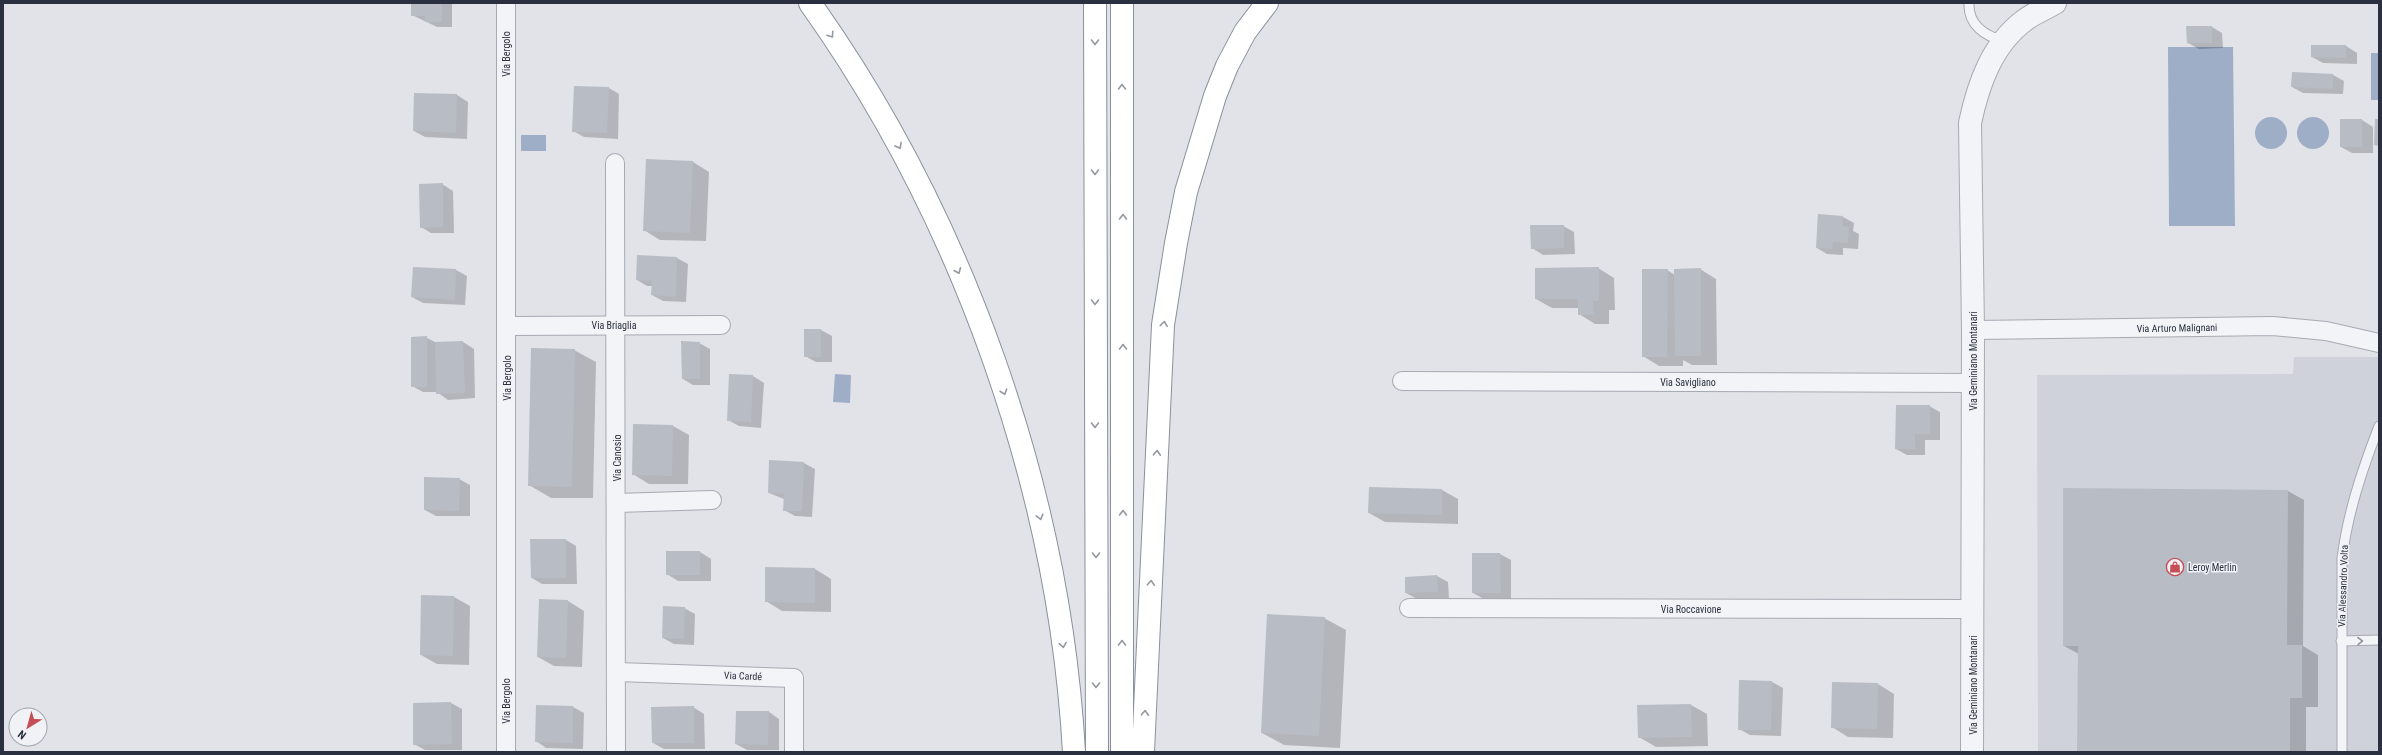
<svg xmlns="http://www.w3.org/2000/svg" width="2382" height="755" font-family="'Roboto Condensed',sans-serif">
<rect width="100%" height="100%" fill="#e1e3e9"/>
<polygon fill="#cfd2da" points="2294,357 2379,357 2379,752 2038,752 2037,375 2293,374"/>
<g fill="#9eaec6">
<polygon points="2168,47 2233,47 2235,226 2169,226"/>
<rect x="2371" y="53" width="8" height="47"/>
<circle cx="2271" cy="133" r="16"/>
<circle cx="2313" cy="133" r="16"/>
<rect x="521" y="135" width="25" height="16"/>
<polygon points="835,374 851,375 850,403 833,402"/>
</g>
<g fill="#0003">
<polygon points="412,3 452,3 452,27 437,27 412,15"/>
<polygon points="2212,27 2222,33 2223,48 2199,49 2188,43"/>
<polygon points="2346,46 2357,53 2357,64 2323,63 2312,57"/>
<polygon points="2333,75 2344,81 2343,94 2303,93 2292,87"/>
<polygon points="609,88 619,94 618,139 584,137 573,131"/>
<polygon points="415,94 457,95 468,102 467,139 425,137 414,131"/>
<polygon points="2362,120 2373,127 2373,153 2352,153 2341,147"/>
<polygon points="693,162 709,172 706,241 660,240 644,230"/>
<polygon points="442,184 453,191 454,233 431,233 421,227"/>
<polygon points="1818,215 1843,217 1854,223 1853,231 1859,234 1858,249 1843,248 1843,255 1827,254 1817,248"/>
<polygon points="1563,226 1574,232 1575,254 1543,255 1532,248"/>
<polygon points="677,258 688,264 686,302 663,301 652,295 653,286 647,286 637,280"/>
<polygon points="414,268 456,270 467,276 465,305 423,303 412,297"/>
<polygon points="1598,268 1614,278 1615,310 1609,310 1609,324 1595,324 1579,314 1579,308 1552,308 1536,299"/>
<polygon points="1700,269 1716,279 1717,365 1692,365 1683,360 1683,366 1659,366 1643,356 1667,270 1675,275"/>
<polygon points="821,330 832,336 832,362 816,362 805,356"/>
<polygon points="427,338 437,343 463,342 474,349 475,398 448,400 437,392 423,392 412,386"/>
<polygon points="699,343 710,349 710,385 693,385 683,379"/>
<polygon points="574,350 596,362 593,498 551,498 529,485"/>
<polygon points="753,376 764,383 761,428 739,426 728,420"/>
<polygon points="1929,406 1940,412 1940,440 1925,440 1925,455 1907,455 1896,449"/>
<polygon points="673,426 689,435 688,484 649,484 633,474"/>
<polygon points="770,461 804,463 815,469 812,517 795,516 784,510 784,499 769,493"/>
<polygon points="459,479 470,485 470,516 436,516 425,510"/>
<polygon points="1370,488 1442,490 1458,499 1458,524 1385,522 1369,513"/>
<polygon points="2064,489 2288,491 2304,500 2303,646 2318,655 2318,707 2306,707 2306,752 2078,752 2079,654 2064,646"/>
<polygon points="566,540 576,546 577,584 542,584 532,578"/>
<polygon points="667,552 700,552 711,559 711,581 678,581 667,574"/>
<polygon points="1473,554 1500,554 1511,560 1511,599 1484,599 1473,593"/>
<polygon points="766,568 815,569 831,579 831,612 782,611 766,601"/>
<polygon points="1437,576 1448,582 1449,598 1417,599 1406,593 1406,578"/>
<polygon points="454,597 470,606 469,665 437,664 421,655"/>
<polygon points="540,600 568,601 584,611 582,667 554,666 538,657"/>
<polygon points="684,608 695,614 694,645 674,644 663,638"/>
<polygon points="1324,618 1346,630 1340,748 1284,745 1262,733"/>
<polygon points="1772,682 1783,688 1781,736 1750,735 1739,729"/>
<polygon points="1878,684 1894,694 1893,738 1848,737 1832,727"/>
<polygon points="451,703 462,709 462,750 425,750 414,744"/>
<polygon points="1691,705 1707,714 1708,746 1656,747 1639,737 1638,706"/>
<polygon points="536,706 573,707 584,713 583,749 546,748 536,741"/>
<polygon points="693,707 704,714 705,749 664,749 653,743"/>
<polygon points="769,712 779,719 779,750 747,750 736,744"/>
</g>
<g fill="#b8bcc5">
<polygon points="411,3 442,3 442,22 425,22 425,16 411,16"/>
<polygon points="2186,26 2212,26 2212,43 2187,43"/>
<polygon points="2311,45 2346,45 2346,58 2311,57"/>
<polygon points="2292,72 2333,74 2333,89 2291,87"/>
<polygon points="574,86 609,87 607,133 572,132"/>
<polygon points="414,93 457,94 456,133 413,131"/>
<rect x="2340" y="119" width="22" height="28"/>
<polygon points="2375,119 2379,119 2379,146 2374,145"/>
<polygon points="646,159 693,161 690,233 643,231"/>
<polygon points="443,183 443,227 420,228 419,184"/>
<polygon points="1818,214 1843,216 1842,226 1849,227 1848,243 1833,242 1832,249 1816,248"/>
<polygon points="1530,225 1564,225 1564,248 1531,249"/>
<polygon points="637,255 677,257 676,297 651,295 652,281 636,280"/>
<polygon points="413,267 456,269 455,300 411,297"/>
<polygon points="1599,267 1599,301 1593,301 1594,315 1578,315 1578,299 1535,299 1535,268"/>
<polygon points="1701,268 1701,356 1675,356 1674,269"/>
<polygon points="1642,269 1668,269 1667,357 1642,357"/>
<rect x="804" y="329" width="17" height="28"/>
<polygon points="427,336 427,387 411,387 411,337"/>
<polygon points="463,341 465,393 436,394 435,342"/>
<polygon points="681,341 700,342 700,379 682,379"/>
<polygon points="531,348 575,349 572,487 528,486"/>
<polygon points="729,374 753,375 751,422 727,421"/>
<polygon points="1896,405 1930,405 1930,434 1915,434 1915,449 1895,449"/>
<polygon points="633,424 673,425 672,476 632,475"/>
<polygon points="769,460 804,462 802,511 783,511 784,494 768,493"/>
<polygon points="424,477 460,478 459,511 424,510"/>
<polygon points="1369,487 1442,489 1442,515 1368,513"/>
<polygon points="2063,488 2288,490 2287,645 2302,645 2302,698 2290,698 2290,752 2077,752 2078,646 2063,646"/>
<polygon points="530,539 566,539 566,578 531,578"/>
<rect x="666" y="551" width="34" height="24"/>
<polygon points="1472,553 1500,553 1501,593 1472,593"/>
<polygon points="765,567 815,568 815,603 765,602"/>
<polygon points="1437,575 1438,592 1405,593 1405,577"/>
<polygon points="421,595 454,596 453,656 420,655"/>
<polygon points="539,599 568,600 566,658 537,657"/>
<polygon points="663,606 685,607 684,639 662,638"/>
<polygon points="1267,614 1325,617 1319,736 1261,733"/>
<polygon points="1739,680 1772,681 1771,730 1738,730"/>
<polygon points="1832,682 1878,683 1877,729 1831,728"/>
<polygon points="451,702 452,744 413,745 413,703"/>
<polygon points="1691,704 1692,737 1638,738 1637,705"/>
<polygon points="536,705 573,706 573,743 535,742"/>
<polygon points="694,706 694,743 652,743 651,707"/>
<polygon points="736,711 769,711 768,745 735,744"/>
</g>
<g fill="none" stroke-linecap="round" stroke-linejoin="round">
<defs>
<g id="service">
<path d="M1969,3C1968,25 1985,36 2004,41"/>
<polyline points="2341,641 2379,640"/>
<path d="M2342,752V558C2348,512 2362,470 2379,426"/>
</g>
<g id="minor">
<polyline points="615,163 616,752"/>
<polyline points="507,326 721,325"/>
<polyline points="1973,330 2273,326 2326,331 2379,343"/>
<polyline points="1402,381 1973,383"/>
<polyline points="617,503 712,500"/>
<polyline points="1409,608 1973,609"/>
<polyline points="617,672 794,678 794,752"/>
<polyline points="506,752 506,3"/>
</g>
<path id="tertiary" d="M1972,752L1973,330L1970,123C1978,85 1992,44 2025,20C2034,13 2045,9 2055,3"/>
<g id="motorway">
<path d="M810,3C963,218 1059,489 1074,752"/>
<polyline points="1095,3 1097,752"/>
<polyline points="1122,3 1122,752"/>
<polyline points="1143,752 1163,325 1176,243 1186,192 1215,96 1227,66 1245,32 1267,3"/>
</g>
</defs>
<use href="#service" stroke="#a6aab3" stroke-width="11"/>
<use href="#minor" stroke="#a6aab3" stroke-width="20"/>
<use href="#tertiary" stroke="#a6aab3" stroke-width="24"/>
<use href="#motorway" stroke="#89909e" stroke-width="24"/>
<use href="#service" stroke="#f3f4f7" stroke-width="9"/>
<use href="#minor" stroke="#f3f4f7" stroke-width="18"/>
<use href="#tertiary" stroke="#f3f4f7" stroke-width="22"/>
<use href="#motorway" stroke="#fff" stroke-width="22"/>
</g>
<defs><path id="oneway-chevron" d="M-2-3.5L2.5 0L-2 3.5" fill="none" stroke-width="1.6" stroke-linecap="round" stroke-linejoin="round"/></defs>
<g stroke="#94989f">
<use href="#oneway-chevron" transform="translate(831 35) rotate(56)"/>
<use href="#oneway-chevron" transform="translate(1095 42) rotate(90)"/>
<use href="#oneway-chevron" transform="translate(1122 87) rotate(-90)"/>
<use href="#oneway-chevron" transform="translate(899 146) rotate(61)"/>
<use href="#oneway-chevron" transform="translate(1095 172) rotate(90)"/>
<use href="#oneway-chevron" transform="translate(1123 217) rotate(-90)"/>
<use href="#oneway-chevron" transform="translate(958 271) rotate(67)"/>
<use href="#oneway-chevron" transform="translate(1095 302) rotate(90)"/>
<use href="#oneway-chevron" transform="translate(1164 324) rotate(-83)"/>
<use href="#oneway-chevron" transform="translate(1123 347) rotate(-90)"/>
<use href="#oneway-chevron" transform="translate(1004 392) rotate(71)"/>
<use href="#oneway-chevron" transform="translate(1095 425) rotate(90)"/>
<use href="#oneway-chevron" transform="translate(1157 453) rotate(-87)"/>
<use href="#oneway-chevron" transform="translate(1123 513) rotate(-90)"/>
<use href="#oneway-chevron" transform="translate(1040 517) rotate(75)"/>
<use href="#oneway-chevron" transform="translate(1096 555) rotate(90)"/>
<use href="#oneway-chevron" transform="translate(1151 583) rotate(-87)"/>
<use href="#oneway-chevron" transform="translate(1122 643) rotate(-90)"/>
<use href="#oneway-chevron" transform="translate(1063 645) rotate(81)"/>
<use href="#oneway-chevron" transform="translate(1096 685) rotate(90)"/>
<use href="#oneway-chevron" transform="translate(1145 713) rotate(-87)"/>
</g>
<use stroke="#8e929b" href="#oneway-chevron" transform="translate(2360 641) rotate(-1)"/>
<defs>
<symbol id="shop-ring" viewBox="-11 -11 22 22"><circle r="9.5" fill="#f0f2f6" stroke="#c64e55" stroke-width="1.5"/><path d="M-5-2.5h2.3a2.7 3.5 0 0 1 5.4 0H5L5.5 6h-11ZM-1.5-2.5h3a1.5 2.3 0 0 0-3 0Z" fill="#c64e55"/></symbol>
</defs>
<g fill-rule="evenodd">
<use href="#shop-ring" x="2165" y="557" width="20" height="20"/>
</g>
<g text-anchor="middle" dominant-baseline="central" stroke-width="3" stroke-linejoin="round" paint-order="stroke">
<g font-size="10" fill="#2a303f" stroke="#f0f2f6">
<text transform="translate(506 54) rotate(-90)">Via Bergolo</text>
<text x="614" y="325">Via Briaglia</text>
<text transform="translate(2177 328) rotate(-1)">Via Arturo Malignani</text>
<text transform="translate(1973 361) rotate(-90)">Via Geminiano Montanari</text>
<text transform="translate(507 378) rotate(-90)">Via Bergolo</text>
<text x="1688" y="382">Via Savigliano</text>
<text transform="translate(617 458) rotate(-90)">Via Canosio</text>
<text transform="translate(2343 586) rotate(-88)">Via Alessandro Volta</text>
<text x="1691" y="609">Via Roccavione</text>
<text transform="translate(743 676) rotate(2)">Via Cardé</text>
<text transform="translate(1973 685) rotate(-90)">Via Geminiano Montanari</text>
<text transform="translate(506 701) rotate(-90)">Via Bergolo</text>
</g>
<g font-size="10" fill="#2a303f" stroke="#f0f2f6" text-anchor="start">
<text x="2188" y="567">Leroy Merlin</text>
</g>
</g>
<rect width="2382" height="755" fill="none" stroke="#2a303f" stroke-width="8"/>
<g transform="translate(28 727) rotate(217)"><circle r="19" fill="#f0f2f6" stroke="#a1a4ad"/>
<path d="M0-3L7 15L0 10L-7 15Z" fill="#c64e55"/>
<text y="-6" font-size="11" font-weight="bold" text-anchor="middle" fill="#2a303f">N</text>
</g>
</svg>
